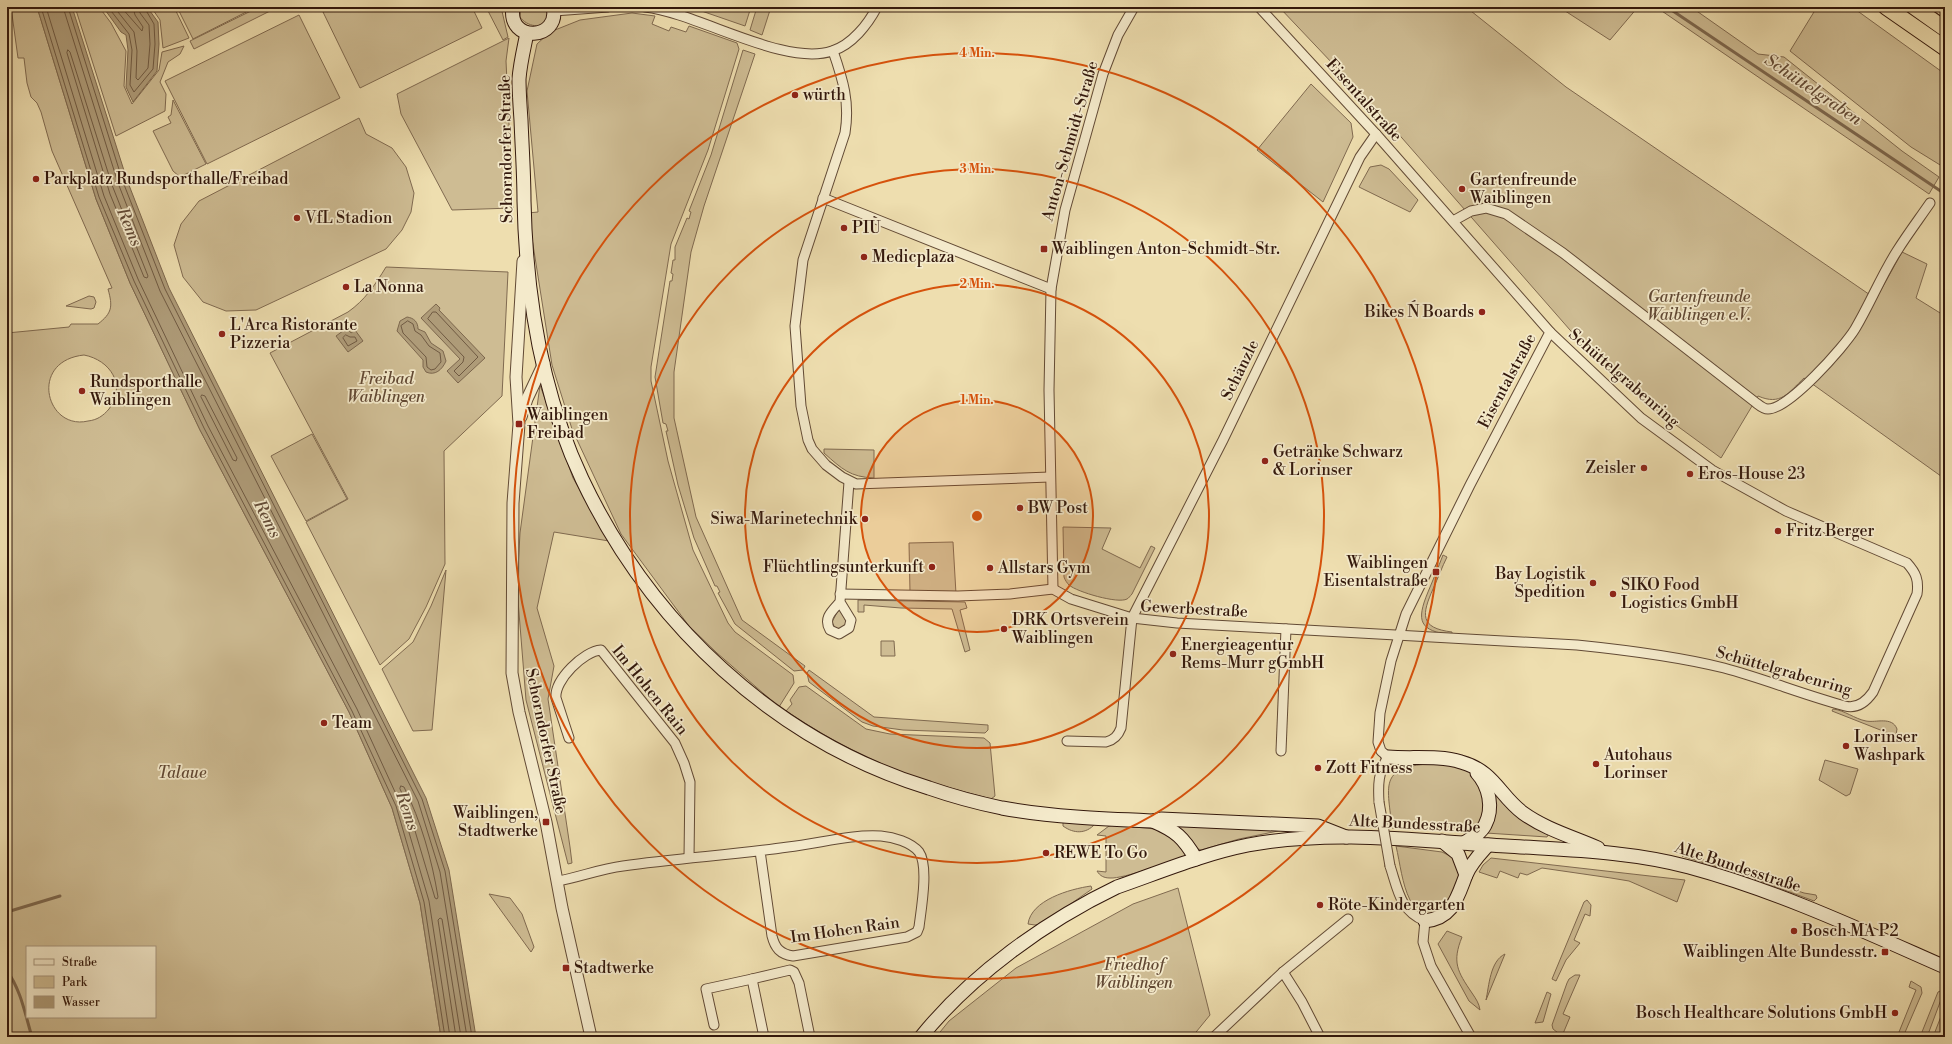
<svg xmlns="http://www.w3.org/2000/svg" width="1952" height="1044" font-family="'Libre Bodoni',serif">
<rect width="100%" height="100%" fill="#eedeaf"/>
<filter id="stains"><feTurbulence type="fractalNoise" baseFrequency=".005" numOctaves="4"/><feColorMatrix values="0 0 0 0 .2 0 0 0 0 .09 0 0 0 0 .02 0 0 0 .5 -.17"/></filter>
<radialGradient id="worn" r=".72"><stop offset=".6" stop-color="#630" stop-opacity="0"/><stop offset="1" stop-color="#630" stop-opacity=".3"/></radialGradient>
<g fill="#cebc93" stroke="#806a50" fill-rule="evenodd">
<path d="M11,7H37L96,199L130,283L200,430L349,712L392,808L420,903L441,1037H8L7,333L69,327L71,324H98C112,313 113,307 108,289L112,288L52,151L41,112L37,103L31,97L27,83L24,58H18ZM84,355C110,360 127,385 109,409C103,416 97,420 88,421C46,431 28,361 84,355ZM27,947H155V1017H27Z"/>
<polygon points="75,7 99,7 111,23 126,51 124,86 132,104 159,70 162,52 184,46 180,54 168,62 160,82 166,94 165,111 116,136"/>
<polygon points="151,7 174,7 189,38 163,48 160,20"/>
<polygon points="177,7 256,7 193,39"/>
<polygon points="259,7 278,7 194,49 190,41"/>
<polygon points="333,7 472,7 482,28 360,88 323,12"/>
<polygon points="486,7 501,7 508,37 503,40"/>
<path d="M521,7H547C547,10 548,14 547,17C544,31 526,26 520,17Z"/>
<polygon points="690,7 751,7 745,26"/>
<polygon points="757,7 771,7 762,35 750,30"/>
<path d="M1279,7H1466L1566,87L1876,299L1902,252L1927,264L1916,298L1945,316V479L1804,378C1788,393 1781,406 1758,396L1721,458L1650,406L1584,346L1388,122Z"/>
<polygon points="1559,7 1638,7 1610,40"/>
<polygon points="1656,7 1691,7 1758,54 1784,57 1902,151 1939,177 1929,194"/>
<polygon points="1817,7 1852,7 1945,74 1945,168 1911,147 1790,51"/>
<polygon points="632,13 655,16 652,24 669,31 671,27 686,32 689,26 737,43 739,49 708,150 671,244 651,367 651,381 668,461 693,550 728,623 735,632 793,675 794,683 779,707 717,653 689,626 621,534 572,429 552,365 528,213 538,212 527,91 537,44 550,32 580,20"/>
<polygon points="299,15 340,98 207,164 165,81"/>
<polygon points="509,38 506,61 513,208 452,210 401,114 397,94"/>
<polygon points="743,50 755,54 704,206 691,252 674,372 674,418 696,517 742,620 805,666 803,670 794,671 735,624 718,593 720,592 717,586 715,586 694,538 678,485 666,431 668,431 666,424 663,423 655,377 670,281 672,281 673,274 671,273 673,260 675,260 675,247 687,218 689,219 691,212 689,211 711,155"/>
<polygon points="1311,84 1351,123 1353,137 1323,202 1257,150"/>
<polygon points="173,100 206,164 180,177 173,171 153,131 171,123 168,117 171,115"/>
<polygon points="359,118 366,134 392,148 406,167 414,193 411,212 402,230 386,249 256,310 226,311 203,302 183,277 174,245 181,224 199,201"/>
<polygon points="1381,165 1389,169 1418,200 1410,212 1359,187 1370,167"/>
<path d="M386,267L508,272L502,396L444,451L445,564L426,607L409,639L380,665L306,522L348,499L270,353L348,312C365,300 375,285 386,267Z"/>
<polygon points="89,296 94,297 96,302 94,308 91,309 66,306"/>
<polygon points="540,385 573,478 609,541 554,532 537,608 554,666 548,699 570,847 572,863 568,864 526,700 517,588 520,533"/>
<polygon points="312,434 347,499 306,521 271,456"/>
<path d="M824,449L874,450V478C850,477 842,469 824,453Z"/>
<path d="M1063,527L1111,528L1102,549L1140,568L1151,546L1155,548L1132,594C1130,596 1129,598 1127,599C1118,604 1077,592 1069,585C1067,583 1065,580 1064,577Z"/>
<polygon points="953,542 956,594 910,592 909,543"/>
<path d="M1443,555L1447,557C1442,567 1438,578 1433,589C1422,614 1419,628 1452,632V635C1419,631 1416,621 1428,592C1433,580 1438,568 1443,555Z"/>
<polygon points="446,570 432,730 413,731 382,669 413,642 431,606"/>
<polygon points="858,600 965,602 967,608 960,610 970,650 965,652 952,609 901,608 864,605 864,612 858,612"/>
<polygon points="839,609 842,611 846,622 845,626 839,629 835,628 832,622"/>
<polygon points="881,641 894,641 895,656 881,656"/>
<polygon points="809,670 874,717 988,725 988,730 985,733 903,730 873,726 862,722 809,682 807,673"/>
<path d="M806,686L866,729L890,734L984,738L990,743L995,796L991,799C953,789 915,779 880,763C847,749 816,731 786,711L792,704L790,700L799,687Z"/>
<path d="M1833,709C1844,710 1855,719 1866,721C1876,723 1892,716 1897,729L1895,741L1888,738V733L1832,711Z"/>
<polygon points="1825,760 1858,769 1850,794 1846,796 1819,780"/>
<path d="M1429,764C1444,765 1462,764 1474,774C1485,785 1490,817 1476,827C1471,831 1466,831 1461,831L1392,828C1388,787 1378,767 1429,764Z"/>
<polygon points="1490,782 1549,833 1547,837 1486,833"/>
<path d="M1063,822L1095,824C1086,834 1074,834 1063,826Z"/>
<polygon points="1171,824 1283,830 1239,839 1201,850 1196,848"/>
<path d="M1115,825L1155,829L1175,837L1187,856C1171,861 1124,879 1110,878C1104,878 1100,876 1097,871L1106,872V836L1097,835L1109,826Z"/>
<path d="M1396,846L1442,852L1452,857L1460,876C1454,891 1447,912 1427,911C1420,911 1413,906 1410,900C1402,884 1400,863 1396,846Z"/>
<polygon points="1682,856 1687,856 1704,860 1804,893 1816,895 1817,898 1814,901 1749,877"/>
<polygon points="1491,858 1685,880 1677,902 1629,881 1611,878 1542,868 1527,875 1520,873 1518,878 1500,871 1497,878 1479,872 1483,865"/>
<path d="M1091,886L1092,889L1042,924L1035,925L1028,924C1031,900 1070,889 1091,886Z"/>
<polygon points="1178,888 1210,1015 1192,1037 936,1037 949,1021 1016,968 1133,904"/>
<polygon points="489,894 510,898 522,914 534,947 531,952"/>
<polygon points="1587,900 1591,905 1590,916 1585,914 1574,940 1580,943 1566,960 1556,981 1552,979 1584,902"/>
<path d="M1447,931L1462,937C1452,962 1457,971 1472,993C1476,999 1479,1003 1480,1010L1469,1001L1438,944Z"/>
<path d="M1505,954L1486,1000C1489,986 1490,961 1505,954Z"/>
<polygon points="1575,975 1580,975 1563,1014 1570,1017 1562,1036 1553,1029 1552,1025 1567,983 1569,979"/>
<polygon points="1911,981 1921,987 1922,993 1903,1037 1897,1037 1916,990 1909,987"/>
<polygon points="1945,989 1927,1037 1920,1037 1938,992"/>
<polygon points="1547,992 1551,994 1543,1022 1535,1023"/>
<polygon points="1945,1006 1945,1037 1933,1037"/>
</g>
<g fill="#ae9b78" stroke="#7d674d">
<polygon points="37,7 72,7 127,180 169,288 426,798 449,870 476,1037 441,1037 420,903 392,808 349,712 200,430 130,283 96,199"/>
<polygon points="103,7 147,7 158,22 159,44 157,71 133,102 126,87 128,50 126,35 121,32"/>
<polygon points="436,304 440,308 439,310 485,358 458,383 447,371 460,359 421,318"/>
<path d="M407,317C414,318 418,322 418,329L425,332L431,343L443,351L446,361C442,370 435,376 426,372L423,367V360L397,331L400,321Z"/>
<polygon points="347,328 351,333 355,330 363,341 348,352 336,336"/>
</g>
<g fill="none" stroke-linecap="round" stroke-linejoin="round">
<g stroke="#705a42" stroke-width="1">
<polyline points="41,7 99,197 134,281 204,428 352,711 396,806 424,902 445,1037"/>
<polyline points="46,7 104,196 138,279 208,426 357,709 401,805 429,901 450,1037"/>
<polyline points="63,7 118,183 160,291 418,801 440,872 467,1037"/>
<polyline points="68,7 123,182 165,289 422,799 445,871 472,1037"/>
<polyline points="108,7 129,34 132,50 130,85 134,92 153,69 155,44 154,24 144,7"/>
<polyline points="114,7 134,32 137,51 136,78 138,80 148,68 150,44 149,25 140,13 139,7"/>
<polyline points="121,7 142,31 143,27 135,15 133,7"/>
<polygon points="68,50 70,52 112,185 148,276 147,278 144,277 110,194 67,53"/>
<polygon points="433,312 436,312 478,357 459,376 454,371 463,362 464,357 428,319"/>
<polygon points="408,321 413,324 415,331 421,335 429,346 440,353 441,362 435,369 431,370 427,367 426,357 403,333 401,326"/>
<polygon points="346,335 350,337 355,337 357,341 348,346 343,338"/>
<polygon points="202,395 205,396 237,458 236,461 233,460 201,397"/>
<path d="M401,786L404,787C421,821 432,860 438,897L437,899L435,898L407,804L400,789Z"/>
<polyline points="456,1037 438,920 440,918 442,919 461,1037"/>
</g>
<g stroke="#7d674d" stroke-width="3">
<polyline points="1667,7 1945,194"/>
<polyline points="7,912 60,896"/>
<path d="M7,971C21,990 25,1014 32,1037"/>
<polyline points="93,1036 95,1035"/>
<polyline points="44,1037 48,1035"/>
</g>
<defs>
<g id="minor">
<path d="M645,7C698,13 784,67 832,51C852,45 868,24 877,7"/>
<path d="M1259,7L1376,134L1550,332L1470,485L1406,614L1391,661L1380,713L1378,742L1381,751L1388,757C1378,772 1378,785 1379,802"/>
<polyline points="554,11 608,7"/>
<path d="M833,51C843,80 850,102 845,133L803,260L795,326L801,406L808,440L812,449L826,465L842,477L856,484L1050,477"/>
<polyline points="823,198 1051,289"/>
<path d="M1453,221L1471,211L1486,208L1506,214L1563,253L1755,402C1759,405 1763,409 1768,409C1789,409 1844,347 1855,329C1870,304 1881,276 1897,251C1907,235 1919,219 1930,203"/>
<polyline points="1053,589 1049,390 1051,289 1065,210 1103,74 1118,35 1134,7"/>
<path d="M840,594L958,596L1010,594L1053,589L1071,599L1132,618L1177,623L1577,645C1626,650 1676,656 1724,668C1765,679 1804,695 1845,706C1857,709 1866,702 1873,692L1917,594C1919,580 1916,573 1907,563L1786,511L1712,470L1641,418L1550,332"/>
<path d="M840,602L851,620L849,628L839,634L830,630C823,618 832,611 840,602L849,482"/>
<path d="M569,738L556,698C554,680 584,651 601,650L675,743L684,763L690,782L689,857"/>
<path d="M1067,741L1106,742C1114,740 1118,736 1121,728L1132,618L1223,440L1360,157L1376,134"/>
<polyline points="1281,751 1286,629"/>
<path d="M1390,866C1398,890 1400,911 1425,921L1423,942L1431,966L1471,1037"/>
<path d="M558,881C580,877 600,869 623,866C677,858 733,855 788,847C818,844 850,834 881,836C893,837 911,842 919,852C929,866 921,910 919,927L917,932L907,937L793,956C780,954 775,948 772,936L760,851"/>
<polyline points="1283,972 1302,1002 1320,1037"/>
<polyline points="752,979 790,970 794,972 799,983 810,1037"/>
<polyline points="714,1025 706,989 752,979 764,1037"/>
<polyline points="1214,1037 1283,972 1348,919"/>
</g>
<g id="tertiary">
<polyline points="523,261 516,377 519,424 513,503 512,673 519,712 546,822 562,908 591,1037"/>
<polyline points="521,417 527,399 544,363"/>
</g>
<g id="secondary">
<path d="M513,7C507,44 561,40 553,7"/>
<path d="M527,33C524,48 520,64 519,79C519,92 520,106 521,120C522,147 524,174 524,201C526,295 542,394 582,479C650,623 775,741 929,788C952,796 978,803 1002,808C1051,817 1103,819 1153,821L1161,819L1318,826L1346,837"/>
<path d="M1388,757C1411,759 1438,755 1461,762C1494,771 1499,795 1523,813C1545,829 1573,837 1598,848"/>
<path d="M1153,821C1176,831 1183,837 1196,859"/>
<polyline points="1442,841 1458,854 1466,875"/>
<path d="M1464,843C1472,838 1481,833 1485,825C1494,808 1489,786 1477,773"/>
<path d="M1425,921C1453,918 1457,898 1466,875C1471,863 1480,854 1488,845"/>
<path d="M921,1037C971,975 1046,921 1117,887C1160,872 1203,854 1248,845C1334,829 1420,841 1506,846C1567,850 1629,851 1689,867C1778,891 1861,930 1945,967"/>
</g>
<g id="trunk">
<polyline points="1886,7 1945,48"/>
<polyline points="1914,7 1945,29"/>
</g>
</defs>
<use href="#minor" stroke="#624a35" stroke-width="11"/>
<use href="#tertiary" stroke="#624a35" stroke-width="13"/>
<use href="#secondary" stroke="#33180c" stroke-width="15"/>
<use href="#trunk" stroke="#33180c" stroke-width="17"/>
<use href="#minor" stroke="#f4eacb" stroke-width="9"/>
<use href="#tertiary" stroke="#f4eacb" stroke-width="11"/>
<use href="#secondary" stroke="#f4eacb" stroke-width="13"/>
<use href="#trunk" stroke="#eedeaf" stroke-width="15"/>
<defs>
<polyline id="minor-bridge" points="1379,802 1390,866"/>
</defs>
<use href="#minor-bridge" stroke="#624a35" stroke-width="11" stroke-linecap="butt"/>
<use href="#minor-bridge" stroke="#f4eacb" stroke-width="9"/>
</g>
<circle cx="977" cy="516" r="116" fill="#d6520c" fill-opacity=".12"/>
<g fill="none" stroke="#d6520c" stroke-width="2">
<circle cx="977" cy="516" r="116"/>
<circle cx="977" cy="516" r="232"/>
<circle cx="977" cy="516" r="347"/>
<circle cx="977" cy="516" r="463"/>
</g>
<g fill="#8f2418" stroke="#f4eacb" stroke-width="1.5">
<circle cx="795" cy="95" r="4"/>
<circle cx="36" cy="179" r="4"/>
<circle cx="1462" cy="189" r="4"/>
<circle cx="297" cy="218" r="4"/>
<circle cx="844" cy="228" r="4"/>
<rect x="1040" y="245" width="8" height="8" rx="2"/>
<circle cx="864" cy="257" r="4"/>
<circle cx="346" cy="287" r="4"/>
<circle cx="1482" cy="312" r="4"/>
<circle cx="222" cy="334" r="4"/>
<circle cx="82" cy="391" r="4"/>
<rect x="515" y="420" width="8" height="8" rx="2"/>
<circle cx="1265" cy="461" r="4"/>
<circle cx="1644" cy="468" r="4"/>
<circle cx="1690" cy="474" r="4"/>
<circle cx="1020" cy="508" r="4"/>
<circle cx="865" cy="519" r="4"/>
<circle cx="1778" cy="531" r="4"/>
<circle cx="932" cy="567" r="4"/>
<circle cx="990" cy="568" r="4"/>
<rect x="1432" y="568" width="8" height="8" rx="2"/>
<circle cx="1593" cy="583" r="4"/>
<circle cx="1613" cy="594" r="4"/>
<circle cx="1004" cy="629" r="4"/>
<circle cx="1173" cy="654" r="4"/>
<circle cx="324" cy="723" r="4"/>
<circle cx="1846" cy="746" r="4"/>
<circle cx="1596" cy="764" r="4"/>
<circle cx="1318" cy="768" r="4"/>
<rect x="542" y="818" width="8" height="8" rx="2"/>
<circle cx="1046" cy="853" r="4"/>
<circle cx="1320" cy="905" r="4"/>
<circle cx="1794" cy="931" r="4"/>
<rect x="1881" y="948" width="8" height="8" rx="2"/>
<rect x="562" y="964" width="8" height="8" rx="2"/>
<circle cx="1895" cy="1013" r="4"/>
</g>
<g text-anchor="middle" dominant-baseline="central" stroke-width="3.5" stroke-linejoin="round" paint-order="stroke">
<g font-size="16" fill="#33180c" stroke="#f4eacb" text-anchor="start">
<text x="803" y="95">würth</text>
<text x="44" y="179">Parkplatz Rundsporthalle/Freibad</text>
<text x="1470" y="180">Gartenfreunde<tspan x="1470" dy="18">Waiblingen</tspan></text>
<text x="305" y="218">VfL Stadion</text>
<text x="852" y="228">PIÙ</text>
<text x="1052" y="249">Waiblingen Anton-Schmidt-Str.</text>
<text x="872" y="257">Medicplaza</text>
<text x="354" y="287">La Nonna</text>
<text x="1474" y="312" text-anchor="end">Bikes Ń Boards</text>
<text x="230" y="325">L'Arca Ristorante<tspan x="230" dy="18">Pizzeria</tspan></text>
<text x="90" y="382">Rundsporthalle<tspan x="90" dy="18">Waiblingen</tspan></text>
<text x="527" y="415">Waiblingen<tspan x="527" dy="18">Freibad</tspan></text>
<text x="1273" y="452">Getränke Schwarz<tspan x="1273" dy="18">&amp; Lorinser</tspan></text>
<text x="1636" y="468" text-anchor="end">Zeisler</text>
<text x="1698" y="474">Eros-House 23</text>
<text x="1028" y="508">BW Post</text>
<text x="857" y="519" text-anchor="end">Siwa-Marinetechnik</text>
<text x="1786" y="531">Fritz Berger</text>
<text x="1428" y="563" text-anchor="end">Waiblingen<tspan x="1428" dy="18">Eisentalstraße</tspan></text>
<text x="924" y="567" text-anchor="end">Flüchtlingsunterkunft</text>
<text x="998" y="568">Allstars Gym</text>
<text x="1585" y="574" text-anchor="end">Bay Logistik<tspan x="1585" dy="18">Spedition</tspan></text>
<text x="1621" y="585">SIKO Food<tspan x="1621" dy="18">Logistics GmbH</tspan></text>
<text x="1012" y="620">DRK Ortsverein<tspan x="1012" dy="18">Waiblingen</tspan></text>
<text x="1181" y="645">Energieagentur<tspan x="1181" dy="18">Rems-Murr gGmbH</tspan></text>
<text x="332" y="723">Team</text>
<text x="1854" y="737">Lorinser<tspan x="1854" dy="18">Washpark</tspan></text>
<text x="1604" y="755">Autohaus<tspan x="1604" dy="18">Lorinser</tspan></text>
<text x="1326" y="768">Zott Fitness</text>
<text x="538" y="813" text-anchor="end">Waiblingen,<tspan x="538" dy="18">Stadtwerke</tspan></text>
<text x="1054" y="853">REWE To Go</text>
<text x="1328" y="905">Röte-Kindergarten</text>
<text x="1802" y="931">Bosch MA P2</text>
<text x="1877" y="952" text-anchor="end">Waiblingen Alte Bundesstr.</text>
<text x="574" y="968">Stadtwerke</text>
<text x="1887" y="1013" text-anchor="end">Bosch Healthcare Solutions GmbH</text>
</g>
<g font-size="16" fill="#33180c" stroke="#f4eacb">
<text transform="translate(1364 100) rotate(48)">Eisentalstraße</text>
<text transform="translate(1070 141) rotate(-74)">Anton-Schmidt-Straße</text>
<text transform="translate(506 149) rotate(-91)">Schorndorfer Straße</text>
<text transform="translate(1240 370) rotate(-64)">Schänzle</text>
<text transform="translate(1624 378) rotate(41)">Schüttelgrabenring</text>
<text transform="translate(1507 381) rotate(-62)">Eisentalstraße</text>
<text transform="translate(1194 609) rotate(3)">Gewerbestraße</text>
<text transform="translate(1784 671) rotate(16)">Schüttelgrabenring</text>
<text transform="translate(650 690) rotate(51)">Im Hohen Rain</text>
<text transform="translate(546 741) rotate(78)">Schorndorfer Straße</text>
<text transform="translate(1415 824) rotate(3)">Alte Bundesstraße</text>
<text transform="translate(1738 867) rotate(18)">Alte Bundesstraße</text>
<text transform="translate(845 930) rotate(-8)">Im Hohen Rain</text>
</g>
<g font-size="16" font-style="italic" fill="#624934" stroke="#f4eacb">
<text x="1699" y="297">Gartenfreunde<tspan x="1699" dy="18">Waiblingen e.V.</tspan></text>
<text x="386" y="379">Freibad<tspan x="386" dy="18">Waiblingen</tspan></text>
<text x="182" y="773">Talaue</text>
<text x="1134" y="965">Friedhof<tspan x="1134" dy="18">Waiblingen</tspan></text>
</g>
<g font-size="17" font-style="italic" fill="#644c37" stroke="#f4eacb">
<text transform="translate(1813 90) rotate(34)">Schüttelgraben</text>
<text transform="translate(129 227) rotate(67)">Rems</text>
<text transform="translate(267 519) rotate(63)">Rems</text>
<text transform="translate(407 811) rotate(71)">Rems</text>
</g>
</g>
<circle cx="977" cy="516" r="6" fill="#d6520c" stroke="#f4eacb" stroke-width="2"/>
<g font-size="12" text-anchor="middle" font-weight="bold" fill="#d6520c" stroke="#f4eacb" stroke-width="3.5" stroke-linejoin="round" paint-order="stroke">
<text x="977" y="57">4 Min.</text>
<text x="977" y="173">3 Min.</text>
<text x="977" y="288">2 Min.</text>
<text x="977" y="404">1 Min.</text>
</g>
<rect width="1952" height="1044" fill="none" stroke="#eedeaf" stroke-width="24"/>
<rect x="8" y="8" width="1936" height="1028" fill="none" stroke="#33180c" stroke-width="2"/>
<rect x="12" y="12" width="1928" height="1020" fill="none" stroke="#33180c"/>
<rect x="26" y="946" width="130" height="72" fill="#f4eacb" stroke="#a7967f"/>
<rect x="34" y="959" width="20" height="6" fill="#f4eacb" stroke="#a7967f"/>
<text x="62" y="966" font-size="12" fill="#33180c">Straße</text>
<rect x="34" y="976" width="20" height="12" fill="#cebc93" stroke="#a7967f"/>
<text x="62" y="986" font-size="12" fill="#33180c">Park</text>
<rect x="34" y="996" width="20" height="12" fill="#ae9b78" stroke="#a7967f"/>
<text x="62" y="1006" font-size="12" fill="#33180c">Wasser</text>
<rect width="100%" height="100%" filter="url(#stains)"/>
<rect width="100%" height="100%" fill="url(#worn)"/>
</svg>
